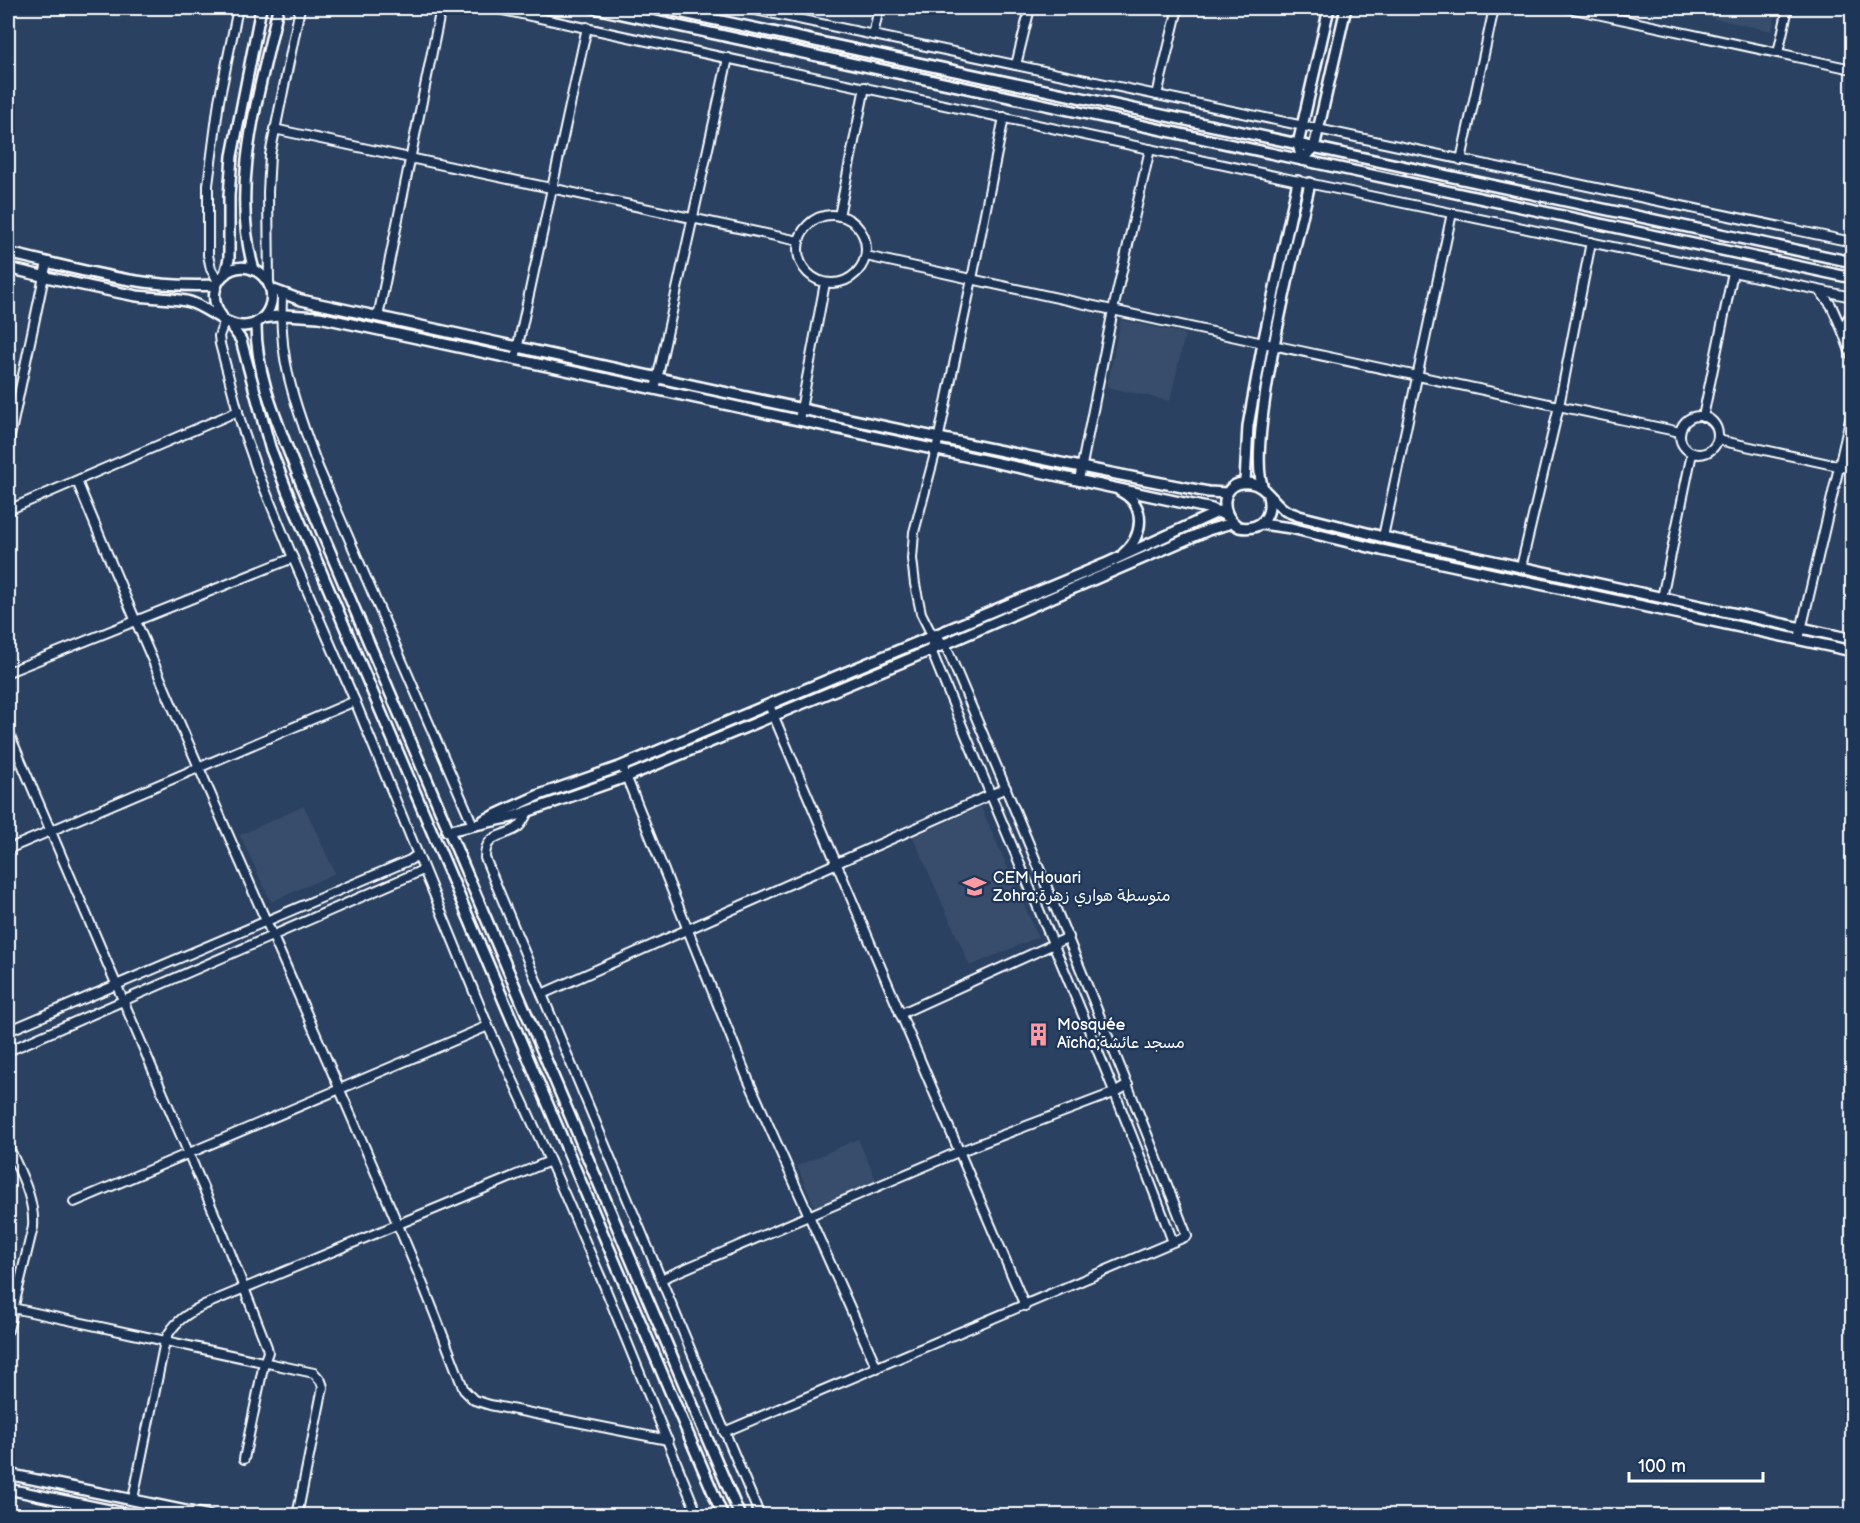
<svg xmlns="http://www.w3.org/2000/svg" width="1860" height="1523" font-family="'Balsamiq Sans','Playpen Sans Arabic',sans-serif">
<rect width="100%" height="100%" fill="#2a4161"/>
<filter id="ink" filterUnits="userSpaceOnUse"><feTurbulence type="fractalNoise" baseFrequency=".0167" numOctaves="2"/><feDisplacementMap in="SourceGraphic" scale="12" xChannelSelector="R" yChannelSelector="G"/><feConvolveMatrix kernelMatrix="1 2 1 2 8 2 1 2 1" color-interpolation-filters="sRGB"/></filter>
<g filter="url(#ink)">
<g fill="#394e6c">
<polygon points="1665,8 1776,8 1772,31"/>
<polygon points="1121,320 1185,334 1170,401 1107,387"/>
<polygon points="304,806 335,873 271,902 240,835"/>
<polygon points="981,807 1038,937 970,966 913,837"/>
<polygon points="858,1139 876,1180 815,1207 797,1166"/>
</g>
<g fill="none" stroke-linecap="round" stroke-linejoin="round">
<defs>
<g id="minor">
<polyline points="493,8 1298,181 1852,297"/>
<polyline points="746,8 1852,242"/>
<polyline points="1569,8 1852,69"/>
<polyline points="873,35 879,8"/>
<polyline points="1778,53 1788,8"/>
<polyline points="1016,65 1030,8"/>
<polyline points="1157,95 1178,8"/>
<polyline points="274,129 799,241"/>
<polyline points="1461,160 1494,8"/>
<circle cx="832" cy="249" r="34"/>
<polyline points="839,216 865,87"/>
<polyline points="866,256 1263,343 1680,432"/>
<polyline points="218,281 211,269 208,255 208,185 219,101 238,8"/>
<polyline points="269,283 268,192 270,155 300,8"/>
<polyline points="1820,291 1831,305 1843,332 1846,322 1852,312"/>
<path d="M282,293C282,306 281,319 282,331C284,377 302,423 318,467L473,825"/>
<polyline points="378,317 441,8"/>
<polyline points="225,320 219,336 220,344 242,427 257,470 293,558 355,701 488,1026 550,1161 604,1285 698,1516"/>
<polyline points="1843,332 1852,357"/>
<polyline points="515,359 587,27"/>
<polyline points="655,389 728,58"/>
<circle cx="1699" cy="435" r="19"/>
<polyline points="1703,417 1733,272"/>
<polyline points="799,420 825,283"/>
<polyline points="1718,440 1852,469"/>
<polyline points="8,446 47,262"/>
<polyline points="1079,480 1113,310 1150,149"/>
<path d="M77,481C186,747 308,1009 419,1275C435,1313 449,1352 464,1390L474,1400L490,1405L668,1440"/>
<polyline points="8,510 238,411"/>
<polyline points="1383,537 1452,213"/>
<polyline points="1521,567 1559,406 1591,242"/>
<polyline points="1662,598 1692,453"/>
<polyline points="933,637 921,613 915,584 912,559 914,532 936,450 972,279 1004,117"/>
<polyline points="1799,639 1852,411"/>
<polyline points="8,672 293,558"/>
<polyline points="769,705 1025,1306"/>
<polyline points="8,731 223,1234 267,1347 268,1352 264,1363 244,1459"/>
<polyline points="622,766 747,1077 877,1368"/>
<path d="M528,812C525,817 522,825 517,828C502,838 485,833 485,858L760,1516"/>
<polyline points="8,849 355,701"/>
<polyline points="542,994 1006,788"/>
<polyline points="900,1014 1069,937"/>
<polyline points="8,1031 410,860 417,855"/>
<polyline points="8,1051 423,870"/>
<path d="M8,1145C19,1171 35,1197 33,1227L8,1330"/>
<polyline points="74,1202 488,1026"/>
<polyline points="661,1279 958,1152 1116,1092 1128,1085"/>
<polyline points="8,1307 314,1373 321,1381 323,1387 297,1516"/>
<path d="M724,1432L1187,1236C1110,1037 1028,840 945,644L933,637L931,650C1011,848 1098,1042 1173,1242"/>
<path d="M133,1499L165,1341C172,1323 188,1313 204,1305L550,1161"/>
</g>
<g id="tertiary">
<polyline points="594,8 1852,278"/>
<polyline points="660,8 1852,262"/>
<polyline points="1302,160 1314,148 1346,8"/>
<polyline points="1302,160 1298,144 1329,8"/>
<path d="M8,253C79,269 141,289 216,285"/>
<path d="M8,268C50,278 93,288 137,296C153,298 170,298 186,301C206,305 225,327 244,326C269,325 281,294 263,276C237,251 198,284 222,317"/>
<path d="M254,270C229,184 260,92 278,8"/>
<polyline points="225,274 229,259 229,196 232,156 261,8"/>
<path d="M271,289L301,300C603,365 905,434 1208,492L1227,493"/>
<polyline points="263,318 285,315 319,317 1212,509 1226,516"/>
<polyline points="229,323 241,340 270,447 287,491 723,1516"/>
<path d="M256,323C255,378 282,432 301,483L740,1516"/>
<polyline points="1245,482 1248,426 1263,343 1298,181"/>
<path d="M1264,490C1243,450 1298,237 1310,183"/>
<path d="M1120,491C1148,505 1143,537 1123,554"/>
<path d="M1268,496C1273,517 1260,531 1239,527C1217,514 1221,480 1249,483C1265,484 1273,503 1286,511C1290,513 1295,514 1299,516L1383,537L1852,639"/>
<polyline points="1261,524 1291,528 1381,550 1852,651"/>
<polyline points="484,820 539,795 622,766 1105,564 1220,511"/>
<polyline points="447,831 512,817 626,777 931,650 1208,530 1232,523"/>
<polyline points="8,1474 210,1516"/>
<polyline points="8,1489 138,1516"/>
</g>
</defs>
<use href="#minor" stroke="#fff" stroke-width="12"/>
<use href="#tertiary" stroke="#fff" stroke-width="14"/>
<use href="#minor" stroke="#1d3557" stroke-width="8"/>
<use href="#tertiary" stroke="#1d3557" stroke-width="9"/>
</g>
</g>
<defs>
<symbol id="school-bare" viewBox="-9 -9 18 18"><path d="M0-5L7-2L0 1L-7-2ZM-4 1L0 2.5L4 1V4Q0 6-4 4Z" fill="#ff9aa2" stroke="#1d3557" stroke-width="2.5" paint-order="stroke"/></symbol>
<symbol id="building-bare" viewBox="-9 -9 18 18"><path d="M-4-6H4V6H1V3H-1V6H-4ZM-2.5-4.3h1.7v1.8h-1.7ZM.8-4.3h1.7v1.8H.8ZM-2.5-1h1.7V.8h-1.7ZM.8-1h1.7V.8H.8Z" fill="#ff9aa2" stroke="#1d3557" stroke-width="2.5" paint-order="stroke"/></symbol>
</defs>
<g fill-rule="evenodd">
<use href="#school-bare" x="958" y="870" width="33" height="33"/>
<use href="#building-bare" x="1022" y="1018" width="33" height="33"/>
</g>
<g text-anchor="middle" dominant-baseline="central" stroke-width="4.5" stroke-linejoin="round" paint-order="stroke">
<g font-size="16" fill="#fff" stroke="#1d3557" text-anchor="start">
<text x="993" y="878">CEM Houari<tspan x="993" dy="18">Zohra;متوسطة هواري زهرة</tspan></text>
<text x="1057" y="1025">Mosquée<tspan x="1057" dy="18">Aïcha;مسجد عائشة</tspan></text>
</g>
</g>
<rect width="1860" height="1523" fill="none" stroke="#1d3557" stroke-width="30"/>
<rect x="15" y="15" width="1830" height="1493" fill="none" stroke="#fff" stroke-width="2" filter="url(#ink)"/>
<path d="M1629 1472v9h134v-9" fill="none" stroke="#ffffff" stroke-width="3"/>
<text x="1638" y="1472" font-size="18" fill="#ffffff" stroke="#1d3557" stroke-width="4.5" paint-order="stroke">100 m</text>
</svg>
